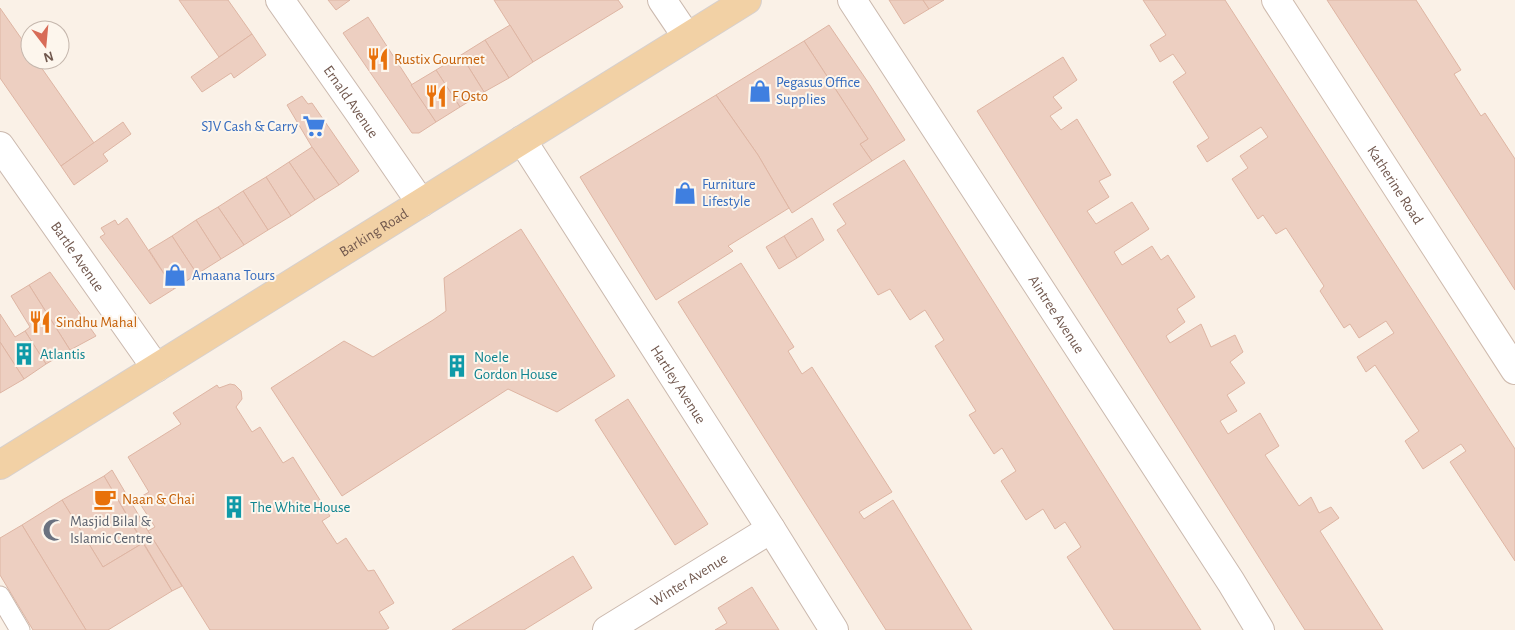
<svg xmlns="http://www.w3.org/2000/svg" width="1515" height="630" font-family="'Alegreya Sans',sans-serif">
<rect width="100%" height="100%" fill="#faf1e7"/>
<g fill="#edcfc1" stroke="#deb5a3">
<polygon points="179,0 228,0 252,34 219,57"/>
<polygon points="328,0 350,0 336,10"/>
<polygon points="494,0 618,0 623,7 533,62"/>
<polygon points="889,0 923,0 929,9 904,24"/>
<polygon points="923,0 944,0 929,9"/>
<polygon points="1143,0 1225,0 1515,449 1515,561 1450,462 1466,451 1461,444 1423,469 1405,441 1419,431 1375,365 1366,372 1357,357 1394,333 1386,321 1359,338 1350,324 1344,328 1320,291 1324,286 1286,228 1276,234 1263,215 1258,219 1232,179 1248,168 1240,156 1268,137 1261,127 1207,162 1197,146 1209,138 1173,82 1186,73 1173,54 1160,62 1150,45 1166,35"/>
<polygon points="1327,0 1416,0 1461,70 1454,74 1481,116 1485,113 1515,159 1515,290"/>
<polygon points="0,8 30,51 30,60 36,60 94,143 61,166 0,78"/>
<polygon points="368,17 436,122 419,133 412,133 343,33"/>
<polygon points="510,25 533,62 509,78 485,40"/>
<polygon points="829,25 870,85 905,140 872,161 860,144 868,139 804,41"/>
<polygon points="252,34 266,55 234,78 231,73 202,92 191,77"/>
<polygon points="485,40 509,78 484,92 461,55"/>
<polygon points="804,41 868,139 860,144 872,161 792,213 758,155 716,95"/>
<polygon points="461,55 484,92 460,107 436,70"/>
<polygon points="1063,57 1077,80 1053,97 1062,108 1050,116 1061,130 1077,119 1111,175 1099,181 1109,197 1087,211 1096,224 1132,202 1149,229 1114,252 1122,265 1152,246 1161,260 1168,255 1195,297 1177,309 1185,322 1166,336 1170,343 1201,324 1211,347 1235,335 1243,352 1230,362 1245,383 1227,395 1237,411 1220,421 1228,434 1260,413 1279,446 1265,455 1299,506 1311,497 1319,513 1331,507 1339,518 1320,531 1383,630 1305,630 977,111"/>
<polygon points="436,70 460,107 436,122 411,85"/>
<polygon points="716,95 758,155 789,208 728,246 733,251 656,300 580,177"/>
<polygon points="302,96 308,104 312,103 359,171 339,185 312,147 287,105"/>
<polygon points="123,122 131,134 103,154 108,161 74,185 61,166"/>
<polygon points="312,147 339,185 315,200 289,162"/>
<polygon points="904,160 1201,630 1114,630 1067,557 1081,547 1065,522 1055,529 1043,509 1026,520 1001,481 1016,471 1002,448 994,454 969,415 976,411 935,346 944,340 925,310 910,320 890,289 878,295 837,230 846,224 833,204"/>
<polygon points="289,162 315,200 291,216 266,177"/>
<polygon points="266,177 291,216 268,230 243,191"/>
<polygon points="243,191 268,230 244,245 218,207"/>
<polygon points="218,207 244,245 221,259 196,220"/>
<polygon points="127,218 174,289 150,304 100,237 105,234 101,228 115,220 118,225"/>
<polygon points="812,218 824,240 797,258 784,236"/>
<polygon points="196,220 221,259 197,274 172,236"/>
<polygon points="521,229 615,376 557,412 508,389 342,496 271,388 344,341 373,357 433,320 446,311 444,278"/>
<polygon points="172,236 197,274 174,289 149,250"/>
<polygon points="784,236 797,258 779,269 766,247"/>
<polygon points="741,263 794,347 788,351 802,374 812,367 892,492 859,512 864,519 893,500 972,630 886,630 678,302"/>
<polygon points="50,272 96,336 70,350 29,285"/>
<polygon points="29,285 70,350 46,364 25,331 30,327 11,296"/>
<polygon points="0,314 15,337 25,331 46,364 24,379 0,342"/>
<polygon points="0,342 24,379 0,393"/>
<polygon points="230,384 235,385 241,391 242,399 236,407 252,432 260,427 283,463 293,457 330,516 322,521 337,544 346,538 368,571 374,570 394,603 379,612 389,628 385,630 210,630 148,531 155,527 137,499 149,492 128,457 181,424 173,413 217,385 219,388"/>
<polygon points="628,399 708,524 675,545 595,420"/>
<polygon points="112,470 148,531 182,586 172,591 104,476"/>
<polygon points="104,476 143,543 103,567 62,500"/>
<polygon points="62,500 103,567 143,543 172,591 108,630 86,630 22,525"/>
<polygon points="22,525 86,630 33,630 0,575 0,538"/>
<polygon points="573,556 592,588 524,630 452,630"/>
<polygon points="752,587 779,630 715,630 727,623 718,608"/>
</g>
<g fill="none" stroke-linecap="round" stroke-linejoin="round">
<defs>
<polyline id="lane" points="0,596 20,630"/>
<g id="street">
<path id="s1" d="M280,0L360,114L421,203"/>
<polyline points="662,0 687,37"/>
<path id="s2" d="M852,0L1231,582L1260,630"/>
<path id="s3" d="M522,140L771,529L834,630"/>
<path id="s4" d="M0,146L156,368"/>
<path id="s5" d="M607,630L771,529"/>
</g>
<g id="secondary">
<path id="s6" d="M1276,0L1515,370"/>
</g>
<g id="primary">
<path id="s7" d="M0,465L747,0"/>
</g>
</defs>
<use href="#lane" stroke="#cbb9ae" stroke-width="21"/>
<use href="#street" stroke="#cbb9ae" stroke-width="30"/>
<use href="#secondary" stroke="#cfbbae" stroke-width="30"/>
<use href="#primary" stroke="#d7d0cd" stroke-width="30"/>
<use href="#lane" stroke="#fff" stroke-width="19"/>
<use href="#street" stroke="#fff" stroke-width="28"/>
<use href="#secondary" stroke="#fff" stroke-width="28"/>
<use href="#primary" stroke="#f2d1a5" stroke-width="28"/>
</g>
<defs>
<symbol id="restaurant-bare" viewBox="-9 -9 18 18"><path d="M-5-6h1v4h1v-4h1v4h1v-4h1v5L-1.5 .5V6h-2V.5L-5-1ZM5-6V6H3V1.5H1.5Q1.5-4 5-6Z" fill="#e8710a" stroke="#fdf6ed" stroke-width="2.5" paint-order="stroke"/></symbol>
<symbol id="shop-bare" viewBox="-9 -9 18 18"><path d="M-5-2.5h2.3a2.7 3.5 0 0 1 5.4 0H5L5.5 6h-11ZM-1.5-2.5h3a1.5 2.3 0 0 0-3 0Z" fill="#3f7fe0" stroke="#fdf6ed" stroke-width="2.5" paint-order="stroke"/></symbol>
<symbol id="supermarket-bare" viewBox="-9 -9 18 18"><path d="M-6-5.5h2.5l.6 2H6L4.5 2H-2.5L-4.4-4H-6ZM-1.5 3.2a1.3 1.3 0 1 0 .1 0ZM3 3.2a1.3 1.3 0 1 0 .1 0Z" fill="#3f7fe0" stroke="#fdf6ed" stroke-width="2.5" paint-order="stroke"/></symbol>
<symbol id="building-bare" viewBox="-9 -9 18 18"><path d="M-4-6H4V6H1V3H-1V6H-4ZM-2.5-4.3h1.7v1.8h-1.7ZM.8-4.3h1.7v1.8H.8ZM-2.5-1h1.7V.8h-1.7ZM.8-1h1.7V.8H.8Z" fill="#0f9aa8" stroke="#fdf6ed" stroke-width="2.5" paint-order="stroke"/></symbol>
<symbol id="cafe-bare" viewBox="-9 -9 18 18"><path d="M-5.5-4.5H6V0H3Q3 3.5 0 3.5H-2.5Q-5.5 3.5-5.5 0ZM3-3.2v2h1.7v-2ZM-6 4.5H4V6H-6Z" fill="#e8710a" stroke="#fdf6ed" stroke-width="2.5" paint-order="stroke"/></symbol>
<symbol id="mosque-bare" viewBox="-9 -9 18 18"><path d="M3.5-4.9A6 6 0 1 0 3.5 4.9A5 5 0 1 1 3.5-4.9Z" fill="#6b7280" stroke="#fdf6ed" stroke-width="2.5" paint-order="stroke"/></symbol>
</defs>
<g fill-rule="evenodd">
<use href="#restaurant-bare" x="362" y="43" width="32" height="32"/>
<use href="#shop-bare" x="744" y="75" width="32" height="32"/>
<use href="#restaurant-bare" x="420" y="80" width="32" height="32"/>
<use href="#supermarket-bare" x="298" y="110" width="32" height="32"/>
<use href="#shop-bare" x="669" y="177" width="32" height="32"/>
<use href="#shop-bare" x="159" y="259" width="32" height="32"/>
<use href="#restaurant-bare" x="24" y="306" width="32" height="32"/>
<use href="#building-bare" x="8" y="338" width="32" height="32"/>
<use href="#building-bare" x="441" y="350" width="32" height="32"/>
<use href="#cafe-bare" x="89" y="483" width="32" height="32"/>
<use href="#building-bare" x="218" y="491" width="32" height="32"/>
<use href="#mosque-bare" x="38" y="514" width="32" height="32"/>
</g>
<g text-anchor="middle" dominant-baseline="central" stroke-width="4" stroke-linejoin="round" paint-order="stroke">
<g font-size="15" fill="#c56008" stroke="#fdf6ed" text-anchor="start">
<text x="394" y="59">Rustix Gourmet</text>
<text x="452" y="96">F Osto</text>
<text x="56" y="322">Sindhu Mahal</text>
<text x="122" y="499">Naan &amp; Chai</text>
</g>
<g font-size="15" fill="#366cbe" stroke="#fdf6ed" text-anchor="start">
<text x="776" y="82">Pegasus Office<tspan x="776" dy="17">Supplies</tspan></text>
<text x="298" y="126" text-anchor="end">SJV Cash &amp; Carry</text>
<text x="702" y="184">Furniture<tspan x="702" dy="17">Lifestyle</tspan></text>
<text x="192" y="275">Amaana Tours</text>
</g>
<g font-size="15" fill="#71584e" stroke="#fdf6ed">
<text stroke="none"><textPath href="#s1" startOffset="124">Ernald Avenue</textPath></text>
<text stroke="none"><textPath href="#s6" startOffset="220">Katherine Road</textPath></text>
<text stroke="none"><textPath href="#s7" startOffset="440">Barking Road</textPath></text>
<text stroke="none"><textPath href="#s4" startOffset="135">Bartle Avenue</textPath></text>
<text stroke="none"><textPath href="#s2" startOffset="375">Aintree Avenue</textPath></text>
<text stroke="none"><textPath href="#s3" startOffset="290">Hartley Avenue</textPath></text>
<text stroke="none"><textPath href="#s5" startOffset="96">Winter Avenue</textPath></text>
</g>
<g font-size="15" fill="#0d838f" stroke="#fdf6ed" text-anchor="start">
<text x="40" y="354">Atlantis</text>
<text x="474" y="357">Noele<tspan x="474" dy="17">Gordon House</tspan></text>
<text x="250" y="507">The White House</text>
</g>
<g font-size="15" fill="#5b616d" stroke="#fdf6ed" text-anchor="start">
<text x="70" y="521">Masjid Bilal &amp;<tspan x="70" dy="17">Islamic Centre</tspan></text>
</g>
</g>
<g transform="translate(45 45) rotate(164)"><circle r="24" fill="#fdf6ed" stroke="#c5b7ad"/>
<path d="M0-4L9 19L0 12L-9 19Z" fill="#d86c58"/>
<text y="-8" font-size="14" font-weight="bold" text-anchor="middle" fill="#71584e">N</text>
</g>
</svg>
